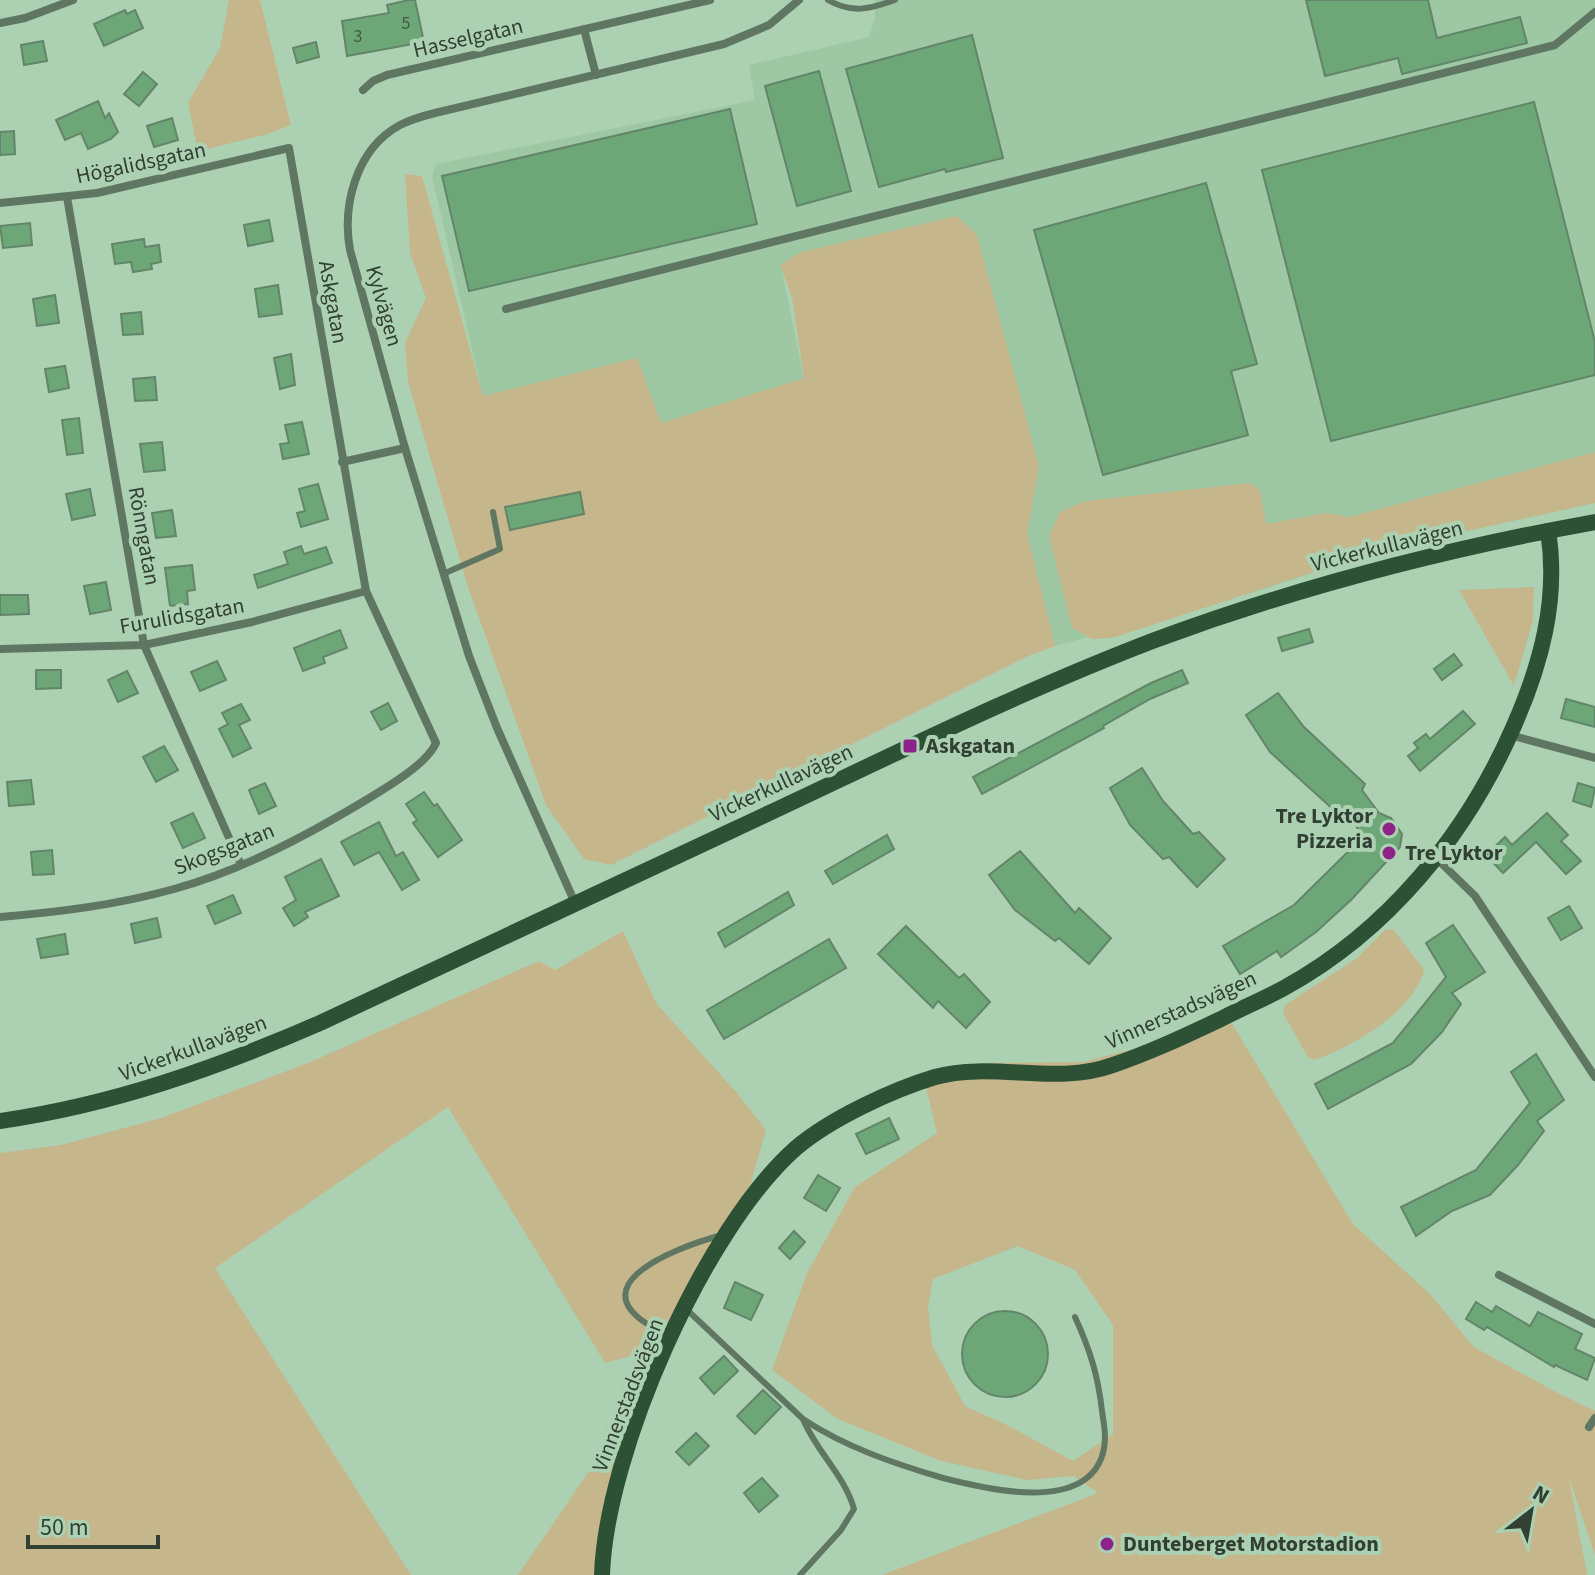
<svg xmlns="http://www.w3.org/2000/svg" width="1595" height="1575" font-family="'Source Sans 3',sans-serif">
<rect width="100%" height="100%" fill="#acd1b2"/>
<polygon fill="#9ec8a4" points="875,0 1595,0 1595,503 1384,549 1261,590 1055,646 1027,534 1039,466 977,236 957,216 801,252 781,265 804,379 661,423 637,358 483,397 432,176 436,164 755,100 749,65 869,37 875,18"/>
<g fill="#c6b68b" fill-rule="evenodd">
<polygon points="229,0 260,0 291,125 268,134 198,151 188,103 220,48"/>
<polygon points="405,174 422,176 483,396 637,358 661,423 804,378 792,297 780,265 801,252 957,216 977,235 1039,466 1027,534 1055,646 1028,656 611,865 584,859 546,805 468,587 408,382 405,343 426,298 410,253"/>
<polygon points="1595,452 1595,503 1384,549 1112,638 1092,639 1072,628 1049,536 1060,512 1085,501 1250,483 1260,490 1266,524 1326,513 1349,517"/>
<polygon points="1534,587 1533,620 1514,686 1459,590"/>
<path d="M1393,929L1424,970C1414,1012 1352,1047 1314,1060L1308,1057L1283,1013L1285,1005L1357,958L1385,930Z"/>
<polygon points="623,931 656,1003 737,1093 766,1130 744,1207 667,1346 605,1363 448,1107 215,1268 411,1575 0,1575 0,1153 61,1145 161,1118 308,1063 539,961 555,970"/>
<path d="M1225,1012L1353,1224L1429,1293L1474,1347L1552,1390L1595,1411V1555L1569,1478L1587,1575H882L1098,1493L1074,1476L1027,1480L941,1461L838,1419L772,1370L807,1273L855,1187L937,1133L924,1079L986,1063L1083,1062L1164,1041ZM1018,1246L1075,1270L1113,1325V1434L1073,1461L1009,1426L965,1406L932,1345L928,1306L933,1279Z"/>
<polygon points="634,1359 662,1360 636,1420 604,1575 518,1575 594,1464"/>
</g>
<g fill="#6da778" stroke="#638569" stroke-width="2">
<polygon points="409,0 415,0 424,42 347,56 342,21 389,13 387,5"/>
<polygon points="1306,0 1428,0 1437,38 1520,17 1527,43 1402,74 1398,58 1325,76"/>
<polygon points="125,10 127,14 135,10 143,28 104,46 94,24"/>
<polygon points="972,35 1003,158 946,172 945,169 879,187 846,69"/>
<polygon points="43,41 47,61 24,65 21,45"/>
<polygon points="316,42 319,57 297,63 293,48"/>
<polygon points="819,71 851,191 797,206 765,86"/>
<polygon points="143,72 157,84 139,106 124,94"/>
<polygon points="98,101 105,118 109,113 118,132 111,139 88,149 81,133 65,140 56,120"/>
<polygon points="1534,102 1595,342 1595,375 1331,441 1262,170"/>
<polygon points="730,109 757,224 469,291 442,176"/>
<polygon points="172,118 178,140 154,147 147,126"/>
<polygon points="14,131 15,154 0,155 0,132"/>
<polygon points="1206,183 1257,364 1231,371 1248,435 1103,475 1034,230"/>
<polygon points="269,220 273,241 248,246 244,225"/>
<polygon points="30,223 32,245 3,248 0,226"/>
<polygon points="144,239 145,247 159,245 161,262 151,264 152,269 133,272 131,262 115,264 112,244"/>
<polygon points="278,285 282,314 259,317 255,289"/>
<polygon points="55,295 59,323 37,326 33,299"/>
<polygon points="141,312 143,334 123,335 121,314"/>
<polygon points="291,354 295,385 280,389 274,358"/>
<polygon points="65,366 69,388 49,392 45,369"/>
<polygon points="155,377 157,400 135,401 133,379"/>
<polygon points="79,418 83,453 67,455 62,420"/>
<polygon points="302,422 309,454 283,459 280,444 289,443 285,425"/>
<polygon points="162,442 165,470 144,472 140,444"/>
<polygon points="318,484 328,519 301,527 297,513 305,511 299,489"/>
<polygon points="90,489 95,515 72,520 66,494"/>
<polygon points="580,492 584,514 510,530 505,507"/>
<polygon points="172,510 176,536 156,538 152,513"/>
<polygon points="301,546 304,554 326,547 332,563 258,588 254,575 288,564 284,552"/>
<polygon points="192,565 195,590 187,591 188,604 170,606 165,568"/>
<polygon points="106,582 111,610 90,614 84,586"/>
<polygon points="0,595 28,595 29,614 0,615"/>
<polygon points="1309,629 1313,642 1282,651 1278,638"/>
<polygon points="340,630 347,648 323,657 325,663 303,671 294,648"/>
<polygon points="1454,654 1462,665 1442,680 1434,669"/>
<polygon points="217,661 226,680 200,691 191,672"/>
<polygon points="36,670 61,670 61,688 36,689"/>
<polygon points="1182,670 1188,683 1150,699 1103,726 1104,728 982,794 973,777 1151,683"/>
<polygon points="127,671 138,693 118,702 108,680"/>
<polygon points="1278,693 1304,727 1365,784 1362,790 1379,813 1391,818 1402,834 1400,847 1351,900 1316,932 1281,957 1277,951 1240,974 1223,946 1294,905 1363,837 1344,807 1337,813 1270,752 1246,715"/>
<polygon points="1566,699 1595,707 1595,727 1561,718"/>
<polygon points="388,703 397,721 381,730 371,712"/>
<polygon points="241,704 250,720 239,725 251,748 233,757 219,729 228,724 222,713"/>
<polygon points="1463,711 1475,724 1420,771 1408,756 1418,748 1414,743 1426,734 1430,739"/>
<polygon points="164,746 178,770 156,782 143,757"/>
<polygon points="1142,768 1163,801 1193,834 1199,832 1225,859 1197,887 1169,857 1163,859 1130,825 1110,788"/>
<polygon points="31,780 34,804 9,806 7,782"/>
<polygon points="265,783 276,806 259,814 249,790"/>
<polygon points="1578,783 1595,788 1591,807 1573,801"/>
<polygon points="424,792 434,806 437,804 462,840 438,857 413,823 417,820 406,804"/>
<polygon points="193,813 205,838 183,848 171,823"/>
<polygon points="1547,813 1568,835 1561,841 1581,861 1566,874 1536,842 1503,873 1486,855 1505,837 1512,845"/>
<polygon points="379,822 396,856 403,852 419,880 402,890 379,852 354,865 341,842"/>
<polygon points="887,835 894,849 833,884 825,871"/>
<polygon points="52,850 54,874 33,875 31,852"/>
<polygon points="1020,851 1075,913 1079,908 1111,938 1089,964 1059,938 1055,941 1015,910 989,875"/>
<polygon points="321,859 339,896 305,912 308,917 294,926 283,908 296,900 285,877"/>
<polygon points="788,892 794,905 725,947 718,933"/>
<polygon points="233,895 241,913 215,924 207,906"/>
<polygon points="1569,906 1582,928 1561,940 1548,918"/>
<polygon points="157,918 161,937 135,943 131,924"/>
<polygon points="1453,925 1485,972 1452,993 1461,1004 1442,1032 1411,1064 1328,1109 1315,1084 1393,1043 1446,977 1426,943"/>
<polygon points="906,926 959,978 964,974 990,1002 966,1028 938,1001 933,1008 878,954"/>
<polygon points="65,934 68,954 41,958 37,939"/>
<polygon points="829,939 846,968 724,1039 707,1010"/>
<polygon points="1536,1054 1564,1100 1537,1121 1544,1131 1518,1165 1490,1195 1452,1211 1416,1236 1401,1207 1476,1170 1530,1103 1511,1072"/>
<polygon points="889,1118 899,1139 866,1154 856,1134"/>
<polygon points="818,1175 840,1188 826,1211 804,1198"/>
<polygon points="794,1231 805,1242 790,1259 779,1248"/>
<polygon points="735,1282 763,1295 751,1320 724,1308"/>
<polygon points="1476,1302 1492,1312 1496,1306 1530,1326 1538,1312 1582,1334 1575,1349 1595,1358 1587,1380 1555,1365 1554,1367 1487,1327 1484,1330 1466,1319"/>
<circle cx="1005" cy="1354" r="43"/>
<polygon points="724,1356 738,1371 714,1394 700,1378"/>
<polygon points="763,1390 781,1407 755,1434 737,1416"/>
<polygon points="696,1433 709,1446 689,1465 676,1452"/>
<polygon points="762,1478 778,1496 759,1512 744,1493"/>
</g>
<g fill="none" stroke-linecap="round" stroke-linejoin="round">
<g stroke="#5f7662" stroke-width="6">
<path d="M828,0C852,14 870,9 895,0"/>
<polyline points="443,574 500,549 493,512"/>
<path d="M685,1308L803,1419C845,1447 895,1464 943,1478C986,1489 1086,1514 1103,1453C1107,1439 1104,1425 1102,1411C1098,1375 1090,1350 1075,1317"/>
<path d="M668,1335C567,1290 670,1249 722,1235"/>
<path d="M800,1575L841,1530L854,1509C845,1476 816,1451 803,1419"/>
</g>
<g stroke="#5f7662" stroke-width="8">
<polyline points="0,23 25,18 73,0"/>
<polyline points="584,29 596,75"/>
<polyline points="363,90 373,81 387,75 710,0"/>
<polyline points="67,197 144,645 241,865"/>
<path d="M0,203L97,193L289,148L366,591L436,743C427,764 386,788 366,800C306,836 242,870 174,889C117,905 59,912 0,917"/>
<polyline points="506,309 1555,45 1595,12"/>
<polyline points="342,462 405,448"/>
<polyline points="0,649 144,645 252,622 366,591"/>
<polyline points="1510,735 1595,758"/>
<polyline points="1437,859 1475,896 1595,1077"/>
<path d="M575,903L497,728L469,656L405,448L350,250C342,205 356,149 400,125C410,120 423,116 435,113L724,44L769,25L799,0"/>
<polyline points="1499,1275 1595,1324"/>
<polyline points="1589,1427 1595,1418"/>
</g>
<g stroke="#2d5134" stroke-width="16">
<path d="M0,1121C112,1105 217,1068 320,1023C458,958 596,894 733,830C873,765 1011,695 1155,640C1298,587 1445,549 1595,522"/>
<path d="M602,1575C606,1452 704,1229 796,1148C830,1119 892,1090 935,1077C994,1061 1055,1086 1113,1065C1151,1052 1185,1036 1221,1019C1242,1008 1264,999 1284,988C1388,931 1466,835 1513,728C1541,665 1559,599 1548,531"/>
</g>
</g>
<g fill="#8c2389" stroke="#acd1b2" stroke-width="3">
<rect x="902" y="738" width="16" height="16" rx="4"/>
<circle cx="1389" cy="829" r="8"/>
<circle cx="1389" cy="853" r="8"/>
<circle cx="1107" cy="1544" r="8"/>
</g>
<g text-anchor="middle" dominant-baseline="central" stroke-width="8" stroke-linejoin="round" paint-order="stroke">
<g font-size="18" fill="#415a45">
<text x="406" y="23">5</text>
<text x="358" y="36">3</text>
</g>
<g font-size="22" fill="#324034" stroke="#acd1b2">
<text transform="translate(468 38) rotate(-13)">Hasselgatan</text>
<text transform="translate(141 163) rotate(-12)">Högalidsgatan</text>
<text transform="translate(333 302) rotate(80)">Askgatan</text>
<text transform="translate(384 306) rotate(74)">Kylvägen</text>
<text transform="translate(144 536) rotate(80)">Rönngatan</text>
<text transform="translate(1387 546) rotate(-14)">Vickerkullavägen</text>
<text transform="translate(182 616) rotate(-10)">Furulidsgatan</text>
<text transform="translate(781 783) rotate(-25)">Vickerkullavägen</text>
<text transform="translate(224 849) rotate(-22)">Skogsgatan</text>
<text transform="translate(1181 1010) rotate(-24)">Vinnerstadsvägen</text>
<text transform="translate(193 1048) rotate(-20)">Vickerkullavägen</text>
<text transform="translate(628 1395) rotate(-69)">Vinnerstadsvägen</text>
</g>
<g font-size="22" font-weight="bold" fill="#324034" stroke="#acd1b2" text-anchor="start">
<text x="926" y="746">Askgatan</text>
<text x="1373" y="816" text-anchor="end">Tre Lyktor<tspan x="1373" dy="25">Pizzeria</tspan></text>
<text x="1405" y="853">Tre Lyktor</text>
<text x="1123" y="1544">Dunteberget Motorstadion</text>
</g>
</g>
<g transform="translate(1531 1511) rotate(31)" stroke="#acd1b2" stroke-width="6" paint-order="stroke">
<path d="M0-6L14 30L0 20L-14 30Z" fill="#324034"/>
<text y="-12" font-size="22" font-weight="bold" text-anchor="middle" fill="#324034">N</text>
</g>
<path d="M28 1535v12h130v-12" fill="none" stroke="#324034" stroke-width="4"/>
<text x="40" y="1535" font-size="24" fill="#324034" stroke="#acd1b2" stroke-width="6" paint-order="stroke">50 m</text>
</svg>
